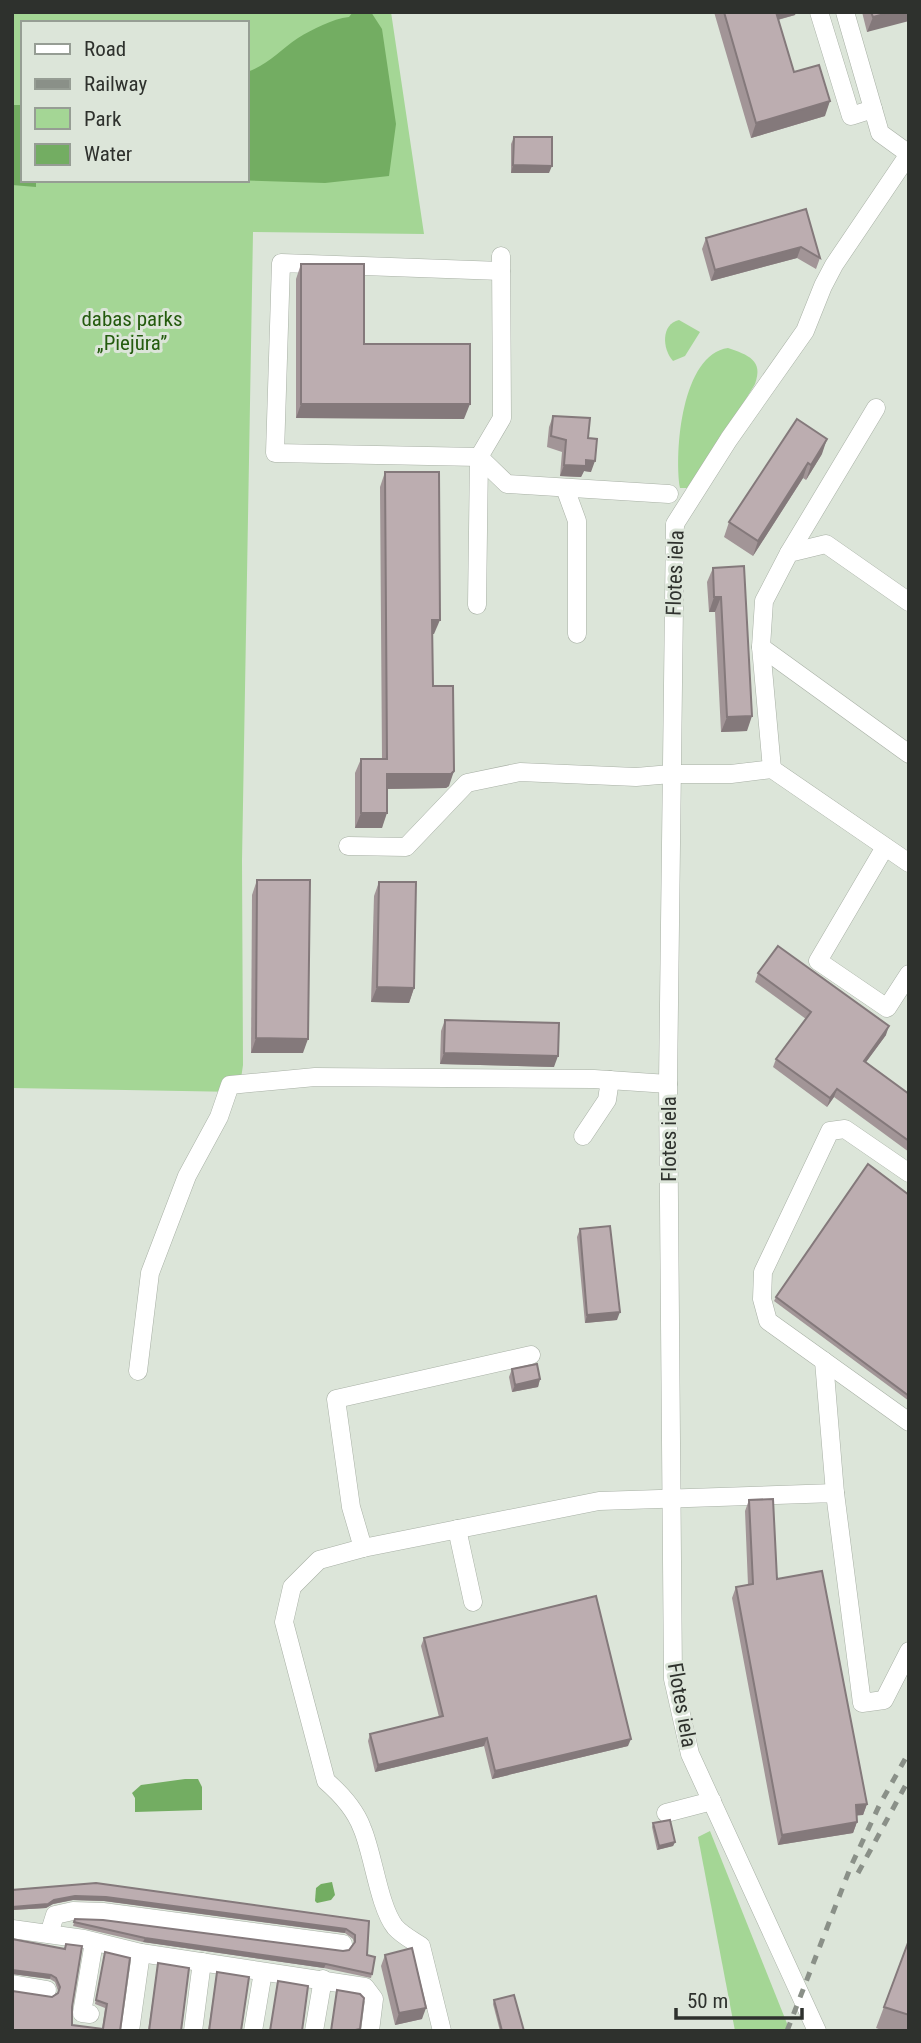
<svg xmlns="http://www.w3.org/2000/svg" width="921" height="2043" font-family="'Roboto Condensed',sans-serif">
<rect width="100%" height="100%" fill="#dce5d9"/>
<g fill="#a4d695" fill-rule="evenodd">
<path d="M12,12H391L424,234L253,232L242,861L243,1065L239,1092L12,1088ZM23,23H247V180H23Z"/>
<path d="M679,320L700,332L685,356L673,361C662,349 661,324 679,320Z"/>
<path d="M728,348C748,355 764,360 755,384L696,481L690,488H680C674,451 682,354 728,348Z"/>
<polygon points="710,1831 790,2031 735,2031 698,1837"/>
</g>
<g fill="#73ad62">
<path d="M353,12H371L382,29L396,124L389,176L325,183L229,180H247V72C268,65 280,50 298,38C313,29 332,19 349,17Z"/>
<polygon points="12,105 23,105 23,180 36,180 36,187 12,185"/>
<polygon points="185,1779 198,1779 202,1787 202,1810 135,1812 135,1798 132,1793 141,1785"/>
<polygon points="332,1882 335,1895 331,1900 317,1903 315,1901 316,1888 321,1884"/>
</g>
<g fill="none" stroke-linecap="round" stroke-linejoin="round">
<defs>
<g id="minor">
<polyline points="819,12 851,116 873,109"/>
<polyline points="845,12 880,133 909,154"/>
<polyline points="501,271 281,263 275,453 479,457 507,484 669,494"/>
<polyline points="565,488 577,521 577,634"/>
<polyline points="789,553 876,408"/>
<polyline points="477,605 479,457 502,418 501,256"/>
<polyline points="761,647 909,754"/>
<polyline points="772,769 761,647 764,601 789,553 826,544 909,602"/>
<polyline points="348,846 406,847 467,783 520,772 636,777 671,774 731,774 772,769 909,863"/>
<polyline points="885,847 818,961 887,1008 909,974"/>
<polyline points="583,1136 607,1100 610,1080"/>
<polyline points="909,1173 845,1129 830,1131 763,1272 762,1299 768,1321 909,1422"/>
<polyline points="824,1361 835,1493"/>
<polyline points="138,1371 150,1273 187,1176 219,1117 230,1085 315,1077 594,1079 668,1084"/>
<polyline points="457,1529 473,1602"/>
<polyline points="363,1548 351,1507 336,1399 531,1355"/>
<polyline points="666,1813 712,1801"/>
<polyline points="12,1929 84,1939 141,1953 365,1987 374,1999 370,2031"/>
<polyline points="49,1934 55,1915 73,1911 103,1912 343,1944"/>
<polyline points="12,1984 47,1990"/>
<polyline points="90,2014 82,2013 94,1942"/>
<polyline points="130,2031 141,1953"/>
<polyline points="193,2031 202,1962"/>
<polyline points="253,2031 263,1972"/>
<polyline points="314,2031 323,1979"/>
<path d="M442,2031L421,1946C412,1940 402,1935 395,1927C379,1907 373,1853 362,1828C355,1809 341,1794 326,1781L284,1622L292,1587L319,1560L363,1548L599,1501L835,1493L862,1703L884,1700L909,1651"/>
<polyline points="817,2031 690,1754 673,1679 668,1084 675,524 729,439 805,331 823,286 834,265 909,154"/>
</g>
</defs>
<use href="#minor" stroke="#a8b0a5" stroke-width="19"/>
<use href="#minor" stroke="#fff" stroke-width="18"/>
<g stroke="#8a9088" stroke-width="5" stroke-dasharray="9 9" stroke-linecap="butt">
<polyline points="858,1873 909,1779"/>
<polyline points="787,2031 851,1866 879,1806 909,1752"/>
</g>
</g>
<g fill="#a29597">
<polygon points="714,12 796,12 795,15 778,20 794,72 825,116 751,138"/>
<polygon points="862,12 909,12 867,32"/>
<polygon points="514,137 549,173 511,173 511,144"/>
<polygon points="806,209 820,258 816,269 797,258 711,281 702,249 706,238"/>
<polygon points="301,264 364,344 464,419 296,418 296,279"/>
<polygon points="553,416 588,438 591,472 584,471 581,477 560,476 562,452 547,447 549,427"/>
<polygon points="822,454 806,480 803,478 753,556 724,537 729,522"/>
<polygon points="385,472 434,634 432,634 433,686 449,786 446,788 387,789 382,828 355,828 355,773 361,759 382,759 380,487"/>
<polygon points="744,566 747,731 721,732 715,612 709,612 707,582 713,568"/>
<polygon points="257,880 303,1053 251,1053 252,895"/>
<polygon points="379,882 414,988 409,1003 371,1002 374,896"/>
<polygon points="758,973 886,1035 866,1062 909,1094 909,1152 834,1097 827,1107 773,1067 776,1059 806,1019 755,982"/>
<polygon points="445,1020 554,1067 440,1064 441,1031"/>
<polygon points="909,1195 909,1401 774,1301 776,1297"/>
<polygon points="580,1229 617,1320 585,1323 577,1237"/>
<polygon points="512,1369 540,1379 538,1387 512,1392 509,1377"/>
<polygon points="749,1500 777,1579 867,1804 863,1815 857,1815 857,1822 853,1833 778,1845 732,1598 736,1587 748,1585 745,1511"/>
<polygon points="424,1638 628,1746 492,1779 484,1746 375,1772 368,1741 370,1734 439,1717 421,1646"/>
<polygon points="653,1823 675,1842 673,1846 657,1850 652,1827"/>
<polygon points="12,1890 369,1921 367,1955 372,1974 371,1978 324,1968 143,1942 73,1926 75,1919 343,1951 349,1950 354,1944 353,1939 345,1933 104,1901 73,1900 53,1904 46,1908 12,1910"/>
<polygon points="12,1939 65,1949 66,1944 72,2007 72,2025 102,2029 105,2008 95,2004 105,1952 120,2031 12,2031 58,1993 58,1991 55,1982 50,1979 12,1974"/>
<polygon points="909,1940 909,2031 884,2031 876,2028"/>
<polygon points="385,1955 422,2019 395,2025 381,1966"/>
<polygon points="158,1963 181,2031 148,2031"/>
<polygon points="217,1972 241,2031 208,2031"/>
<polygon points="494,2000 524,2031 500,2031 493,2004"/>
</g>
<g fill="#84797b">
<polygon points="773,12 796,12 795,15 769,22"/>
<polygon points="892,12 909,12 909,21 867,32 873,17"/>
<polygon points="830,101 825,116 751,138 756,123"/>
<polygon points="513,165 552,166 549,173 511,173"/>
<polygon points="801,247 797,258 711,281 715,270"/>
<polygon points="301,404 470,404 464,419 296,418"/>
<polygon points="827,439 822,454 806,480 811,465"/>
<polygon points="586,460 595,461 591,472 584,471 581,477 560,476 564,465"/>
<polygon points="808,463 803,478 753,556 758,541"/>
<polygon points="714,597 721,597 715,612 709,612"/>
<polygon points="432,620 440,620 434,634 427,634"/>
<polygon points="752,716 747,731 721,732 727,717"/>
<polygon points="454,771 449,786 446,788 382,789 387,774"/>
<polygon points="361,813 387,813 382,828 355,828"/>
<polygon points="377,987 414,988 409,1003 371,1002"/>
<polygon points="889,1026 886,1035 861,1069 864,1061"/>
<polygon points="256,1038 308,1039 303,1053 251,1053"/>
<polygon points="444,1053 558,1056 554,1067 440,1064"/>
<polygon points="837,1089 834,1097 827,1107 830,1098"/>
<polygon points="620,1312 617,1320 585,1323 587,1315"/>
<polygon points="540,1379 538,1387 512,1392 515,1385"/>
<polygon points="487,1738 484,1746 375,1772 378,1765"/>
<polygon points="631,1739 628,1746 492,1779 495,1771"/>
<polygon points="867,1804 863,1815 852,1816 856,1805"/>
<polygon points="857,1822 853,1833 778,1845 782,1835"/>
<polygon points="675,1842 673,1846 657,1850 659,1846"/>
<polygon points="75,1896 106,1897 346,1929 345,1933 104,1901 73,1900 53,1904 46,1908 12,1910 12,1907"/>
<polygon points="145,1938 326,1964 324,1968 143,1942"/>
<polygon points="12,1970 51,1975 50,1979 12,1974"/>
<polygon points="426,2008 422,2019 395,2025 399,2013"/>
</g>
<g fill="#bcadb0" stroke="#84797b" stroke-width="2">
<polygon points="724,12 776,12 794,72 819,65 830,101 756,123"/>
<polygon points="871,12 892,12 873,17"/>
<polygon points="514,137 552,137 552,166 513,165"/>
<polygon points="806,209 820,258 801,247 715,270 706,238"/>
<polygon points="301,264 364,264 364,344 470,344 470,404 301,404"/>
<polygon points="553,416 590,418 588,438 597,439 595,461 586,460 586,466 564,465 566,440 551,436"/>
<polygon points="797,419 827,439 811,465 808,463 758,541 729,522"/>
<polygon points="385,472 439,472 440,620 432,620 433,686 453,686 454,771 451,774 387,774 387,813 361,813 361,759 387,759"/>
<polygon points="744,566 752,716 727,717 721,597 714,597 713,568"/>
<polygon points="257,880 310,880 308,1039 256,1038"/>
<polygon points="379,882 416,882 414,988 377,987"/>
<polygon points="778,946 889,1026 864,1061 909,1094 909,1141 837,1089 830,1098 776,1059 811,1012 758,973"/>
<polygon points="445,1020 559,1023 558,1056 444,1053"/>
<polygon points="868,1164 909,1195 909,1396 776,1297"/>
<polygon points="610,1226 620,1312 587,1315 580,1229"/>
<polygon points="537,1364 540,1379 515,1385 512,1369"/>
<polygon points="773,1499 777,1579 822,1571 867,1804 856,1805 857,1822 782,1835 736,1587 753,1584 749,1500"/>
<polygon points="596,1596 631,1739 495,1771 487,1738 378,1765 370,1734 443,1716 424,1638"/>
<polygon points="670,1820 675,1842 659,1846 653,1823"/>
<polygon points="96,1883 369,1921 367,1955 375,1957 372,1974 326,1964 145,1938 74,1922 75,1919 103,1920 343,1951 349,1950 355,1942 355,1935 346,1929 106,1897 75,1896 54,1900 48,1904 12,1907 12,1890"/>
<polygon points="12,1939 65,1949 66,1944 82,1946 72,2007 72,2025 103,2029 107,2004 96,2000 105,1952 130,1958 120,2031 12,2031 12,1991 52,1997 58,1993 60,1987 56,1978 51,1975 12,1970"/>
<polygon points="909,1940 909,2015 884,2007"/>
<polygon points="412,1948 426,2008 399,2013 385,1955"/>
<polygon points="158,1963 189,1968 181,2031 149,2031"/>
<polygon points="217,1972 249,1977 241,2031 209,2031"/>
<polygon points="278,1981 308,1986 302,2031 270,2031"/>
<polygon points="337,1990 360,1994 364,1998 360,2029 351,2031 331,2031"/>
<polygon points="514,1995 524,2031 502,2031 494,2000"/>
</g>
<g text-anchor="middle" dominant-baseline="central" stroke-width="6" stroke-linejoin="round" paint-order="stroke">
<g font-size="21" fill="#245b0e" stroke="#dce5d9">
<text x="132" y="319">dabas parks<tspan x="132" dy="24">„Piejūra”</tspan></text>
</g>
<g font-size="21" fill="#2e312d" stroke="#dce5d9">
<text transform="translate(675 573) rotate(-88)">Flotes iela</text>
<text transform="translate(669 1139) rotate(-90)">Flotes iela</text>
<text transform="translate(682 1705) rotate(80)">Flotes iela</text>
</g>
</g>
<rect width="921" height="2043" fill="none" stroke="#2e312d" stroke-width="28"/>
<rect x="21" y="21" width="228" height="161" fill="#dce5d9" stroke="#969d94" stroke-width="2"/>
<rect x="35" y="44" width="35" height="10" fill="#ffffff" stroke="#969d94" stroke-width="2"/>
<text x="84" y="56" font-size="21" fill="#2e312d">Road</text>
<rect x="35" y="79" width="35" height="10" fill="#8a9088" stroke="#969d94" stroke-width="2"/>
<text x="84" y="91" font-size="21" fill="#2e312d">Railway</text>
<rect x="35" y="108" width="35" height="21" fill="#a4d695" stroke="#969d94" stroke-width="2"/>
<text x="84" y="126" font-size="21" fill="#2e312d">Park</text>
<rect x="35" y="144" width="35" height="21" fill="#73ad62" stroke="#969d94" stroke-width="2"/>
<text x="84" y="161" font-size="21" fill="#2e312d">Water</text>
<path d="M676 2008v10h126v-10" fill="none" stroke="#2e312d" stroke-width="3.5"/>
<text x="687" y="2008" font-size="21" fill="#2e312d" stroke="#dce5d9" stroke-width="5" paint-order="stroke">50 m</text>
</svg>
